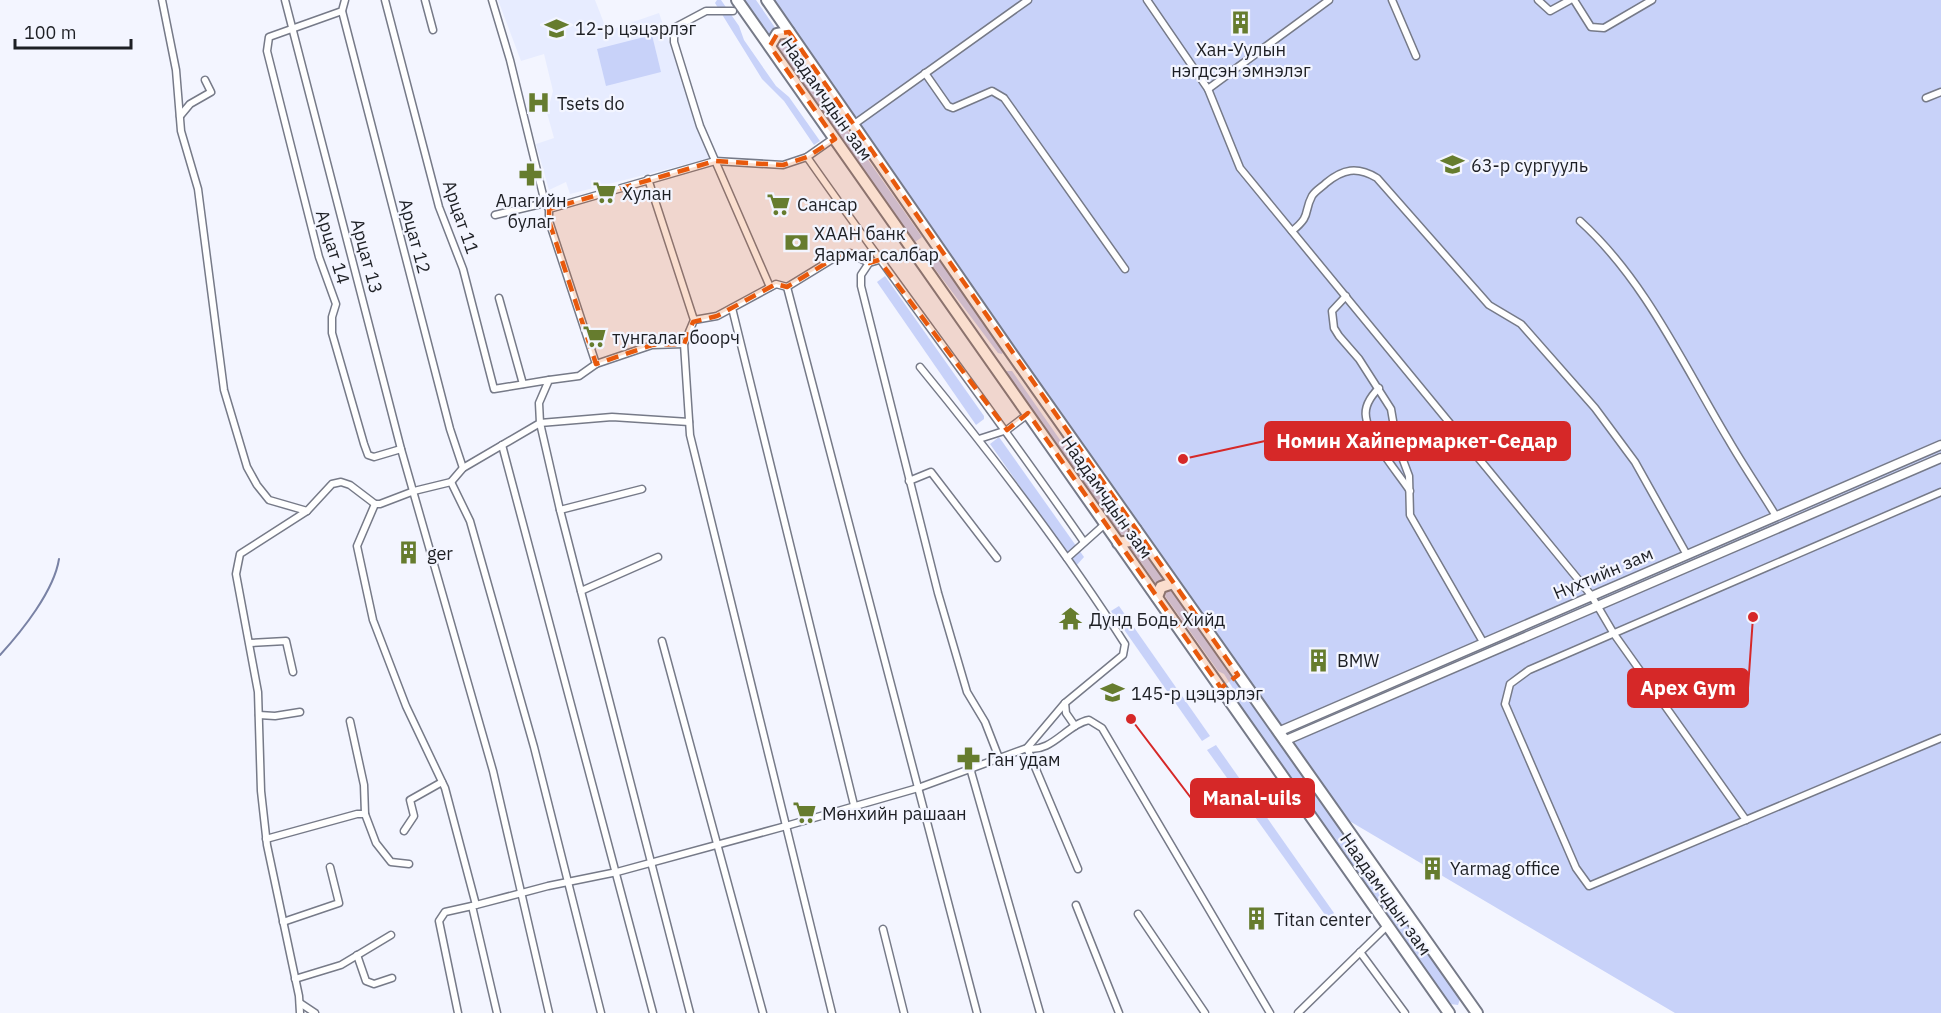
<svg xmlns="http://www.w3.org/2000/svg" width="1941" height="1013" font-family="'IBM Plex Sans',sans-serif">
<rect width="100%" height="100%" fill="#f3f5ff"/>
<polygon fill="#e7ecff" points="498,0 595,0 607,31 659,13 710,158 570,194 566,182 549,190 536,144 554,138 547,113 553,91 544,54 521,61"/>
<g fill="#c8d2f9">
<polygon points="717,0 721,0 739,26 744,40 776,86 789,97 820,141 814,145 784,101 762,79 715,3"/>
<polygon points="745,0 756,0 776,29 771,30 769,35"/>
<polygon points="770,0 1941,0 1941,1013 1675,1013 1324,806 1460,999 1458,1005 1450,1004 1233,695 1234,690 1224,674 1218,671 1165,596 1167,589 1160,580 1157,585 1130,547 1136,544 1129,534 1121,535 1007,373 1007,371 1012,371 1081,470 1102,493"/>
<polygon points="652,35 661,72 606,86 597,49"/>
<polygon points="779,40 787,44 922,237 915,242 779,50 777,46"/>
<polygon points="933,252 1004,350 1002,354 998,353 926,257"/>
<polygon points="885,276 984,416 984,419 976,425 877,282"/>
<polygon points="999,437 1084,557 1076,566 990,444"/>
<polygon points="1119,606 1210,736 1202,741 1111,611"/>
<polygon points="1216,745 1334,913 1328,919 1207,750"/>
</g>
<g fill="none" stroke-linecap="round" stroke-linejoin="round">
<path stroke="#7982a5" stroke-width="2" d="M0,655C22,631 54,591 59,559"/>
<defs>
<g id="minor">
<polyline points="162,0 176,70 181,131 198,189 224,390 247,467 257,485 269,500 307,511"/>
<polyline points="285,0 401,449 493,771 549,1013"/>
<polyline points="345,0 342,11 269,37 267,51 319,257 336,304 332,317 332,333 364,444 368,455 374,457 401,449"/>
<polyline points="385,0 439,207 463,269 494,389 549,380"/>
<polyline points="425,0 433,30"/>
<polyline points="1147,0 1208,89 1240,168 1591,595 1614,634 1746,820"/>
<polyline points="1392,0 1416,56"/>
<polyline points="1538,0 1550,11 1570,0"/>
<polyline points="1574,0 1591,27 1604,28 1652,0"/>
<polyline points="342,11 450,429 463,468"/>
<polyline points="733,11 706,11 674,28 674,42 700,126 770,287"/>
<polyline points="925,73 948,106 953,108 992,91 1004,98 1125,269"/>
<polyline points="1208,89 1329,0"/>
<polyline points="1926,98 1941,92"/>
<polyline points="180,116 190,104 211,92 205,80"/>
<polyline points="853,125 1028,0"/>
<path d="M807,157C898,287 994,412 1084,542"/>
<polyline points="648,179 694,320 684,344 690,435 832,1013"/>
<polyline points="549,209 715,161 783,165 807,157 834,138"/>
<polyline points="495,215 545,203"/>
<path d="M1580,221C1645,280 1683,364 1728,439C1743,465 1760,490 1776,516"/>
<path d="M1292,231C1312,215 1303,213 1312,196C1315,191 1322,187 1326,183C1343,169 1357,166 1377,178L1489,305L1521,324L1595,408L1635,462L1687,555"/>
<polyline points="879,260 869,263 861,275 861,286 938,593 967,692 985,722 999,758"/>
<polyline points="787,287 977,1013"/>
<polyline points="787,287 836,257 850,253 869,263"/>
<polyline points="1346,296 1332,311 1334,328 1339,336 1359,359 1391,409 1397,444 1409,476 1410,515 1483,642"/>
<polyline points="499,298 523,384"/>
<polyline points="732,308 854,805"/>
<polyline points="694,320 717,316 776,284 787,287"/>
<polyline points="596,364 652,345 684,344"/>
<path d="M1379,388C1371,396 1364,406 1366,417C1368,438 1398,473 1410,491"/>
<polyline points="689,422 612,417 540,423 560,510 690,1013"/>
<polyline points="979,439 1007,430 1028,414"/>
<polyline points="502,445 653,1013"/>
<polyline points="909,481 931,472 997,558"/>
<polyline points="451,482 470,521 534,747 601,1013"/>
<polyline points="1941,492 1529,670 1510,684 1505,704 1576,868 1589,886 1941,738"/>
<polyline points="375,504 357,546 373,620 406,706 445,788 476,905 472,906 497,1013"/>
<polyline points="560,510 642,489"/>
<polyline points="1067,558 1105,524"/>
<polyline points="581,591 658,557"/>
<polyline points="662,641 763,1013"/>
<polyline points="250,643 286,641 293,672"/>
<polyline points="1065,703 1066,713 1075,726"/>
<polyline points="259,715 275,716 300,712"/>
<polyline points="350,721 364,785 365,814"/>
<polyline points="970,768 1040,1013"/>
<polyline points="404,831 414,816 410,800 442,782"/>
<polyline points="266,839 357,814 365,814 376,843 391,862 409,864"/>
<path d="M1078,869L1027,748C1051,754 1067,724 1089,720L1102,728L1270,1013"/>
<path d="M476,905L548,886L617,872L786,826L918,788L1027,748L1065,703L1123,655L1125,644C1063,547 993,456 920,367"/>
<polyline points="1076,905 1119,1013"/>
<polyline points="1138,914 1205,1013"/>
<polyline points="283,922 339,903 330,867"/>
<polyline points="883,929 904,1013"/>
<polyline points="1360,952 1405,1013"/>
<polyline points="357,955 366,981 374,984 392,978"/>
<polyline points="295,979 341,965 391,935"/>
<polyline points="300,1003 315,1013"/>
<polyline points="300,1013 299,996 267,845 261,791 258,692 236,574 240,554 307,511 332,484 341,482 350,485 375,504 380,504 414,491 451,482 463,468 540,423 539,403 549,380 579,376 596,364 549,221 549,209 545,203 510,60 492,0"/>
<polyline points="458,1013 439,921 445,912 472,906"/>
<polyline points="1298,1013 1388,925"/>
</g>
<g id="secondary">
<polyline points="1278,732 1941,445"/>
<polyline points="1284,741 1941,458"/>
</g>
<g id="trunk">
<polyline points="737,0 1449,1013"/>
<polyline points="767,0 1012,354 1477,1013"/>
<polyline points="770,46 777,34 789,32"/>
<polyline points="1118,543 1130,541 1136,530"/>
<polyline points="1157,597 1161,587 1173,583"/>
</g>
</defs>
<use href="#minor" stroke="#767a88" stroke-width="9"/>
<use href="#secondary" stroke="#767a88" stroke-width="11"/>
<use href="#trunk" stroke="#767a88" stroke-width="14"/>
<use href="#minor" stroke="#fff" stroke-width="6"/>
<use href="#secondary" stroke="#fff" stroke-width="8"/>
<use href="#trunk" stroke="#fff" stroke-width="10"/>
</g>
<path fill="#e8590c" fill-opacity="0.2" stroke="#e8590c" stroke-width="4.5" stroke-dasharray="12 8" stroke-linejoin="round" d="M789,32L1238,675L1221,688L1028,413L1007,430L879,260L869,263L850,253L836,257L787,287L776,284L717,316L693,322L684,344L652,345L596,364L549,221V209L715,161L783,165L807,157L835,139L770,46L777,34Z"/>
<defs>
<symbol id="building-bare" viewBox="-9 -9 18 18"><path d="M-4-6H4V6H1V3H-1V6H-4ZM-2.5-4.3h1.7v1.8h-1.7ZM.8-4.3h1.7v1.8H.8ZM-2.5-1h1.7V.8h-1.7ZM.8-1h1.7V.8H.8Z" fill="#667c2e" stroke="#f3f5ff" stroke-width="2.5" paint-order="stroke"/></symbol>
<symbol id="school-bare" viewBox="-9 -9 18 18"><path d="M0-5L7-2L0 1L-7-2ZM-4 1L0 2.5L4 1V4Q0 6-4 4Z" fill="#667c2e" stroke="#f3f5ff" stroke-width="2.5" paint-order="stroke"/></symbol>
<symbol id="hospital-bare" viewBox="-9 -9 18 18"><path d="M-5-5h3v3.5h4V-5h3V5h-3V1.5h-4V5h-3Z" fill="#667c2e" stroke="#f3f5ff" stroke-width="2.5" paint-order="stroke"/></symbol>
<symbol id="pharmacy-bare" viewBox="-9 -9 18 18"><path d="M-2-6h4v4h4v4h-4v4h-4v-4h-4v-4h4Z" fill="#667c2e" stroke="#f3f5ff" stroke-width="2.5" paint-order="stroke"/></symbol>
<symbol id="supermarket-bare" viewBox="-9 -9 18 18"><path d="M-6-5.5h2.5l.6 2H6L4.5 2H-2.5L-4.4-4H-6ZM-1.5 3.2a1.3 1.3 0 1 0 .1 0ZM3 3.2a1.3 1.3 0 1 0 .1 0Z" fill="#667c2e" stroke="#f3f5ff" stroke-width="2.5" paint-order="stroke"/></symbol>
<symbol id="bank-bare" viewBox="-9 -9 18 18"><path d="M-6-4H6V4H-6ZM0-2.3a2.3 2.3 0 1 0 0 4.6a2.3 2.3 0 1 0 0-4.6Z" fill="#667c2e" stroke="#f3f5ff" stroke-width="2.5" paint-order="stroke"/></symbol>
<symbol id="temple-bare" viewBox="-9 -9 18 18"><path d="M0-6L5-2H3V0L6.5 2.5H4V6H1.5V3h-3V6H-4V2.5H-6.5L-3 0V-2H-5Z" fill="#667c2e" stroke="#f3f5ff" stroke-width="2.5" paint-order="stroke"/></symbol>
</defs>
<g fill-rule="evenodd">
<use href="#building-bare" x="1224" y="6" width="33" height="33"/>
<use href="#school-bare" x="540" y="12" width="33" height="33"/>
<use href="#hospital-bare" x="522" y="86" width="33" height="33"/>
<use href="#school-bare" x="1436" y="148" width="33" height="33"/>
<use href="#pharmacy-bare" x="514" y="158" width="33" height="33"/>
<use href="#supermarket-bare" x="588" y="176" width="33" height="33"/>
<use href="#supermarket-bare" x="762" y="188" width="33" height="33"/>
<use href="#bank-bare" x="780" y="226" width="33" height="33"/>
<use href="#supermarket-bare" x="578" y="320" width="33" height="33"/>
<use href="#building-bare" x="392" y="536" width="33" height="33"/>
<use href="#temple-bare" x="1054" y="602" width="33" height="33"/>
<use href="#building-bare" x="1302" y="644" width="33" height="33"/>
<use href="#school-bare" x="1096" y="676" width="33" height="33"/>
<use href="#pharmacy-bare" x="952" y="742" width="33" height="33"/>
<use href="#supermarket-bare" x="788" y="796" width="33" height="33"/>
<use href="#building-bare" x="1416" y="852" width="33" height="33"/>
<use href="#building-bare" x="1240" y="902" width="33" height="33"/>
</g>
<g text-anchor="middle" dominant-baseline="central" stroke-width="4.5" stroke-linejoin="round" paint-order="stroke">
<g font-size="18" fill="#1d1f24" stroke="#f3f5ff" text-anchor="start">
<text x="575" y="28">12-р цэцэрлэг</text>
<text x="1241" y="49" text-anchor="middle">Хан-Уулын<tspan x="1241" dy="21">нэгдсэн эмнэлэг</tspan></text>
<text x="557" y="103">Tsets do</text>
<text x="1471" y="165">63-р сургууль</text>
<text x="622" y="193">Хулан</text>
<text x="531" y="200" text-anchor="middle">Алагийн<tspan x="531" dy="21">булаг</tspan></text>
<text x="797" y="204">Сансар</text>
<text x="814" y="233">ХААН банк<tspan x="814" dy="21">Яармаг салбар</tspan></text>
<text x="612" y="337">тунгалаг боорч</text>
<text x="427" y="553">ger</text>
<text x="1089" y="619">Дунд Бодь Хийд</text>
<text x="1337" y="660">BMW</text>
<text x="1131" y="693">145-р цэцэрлэг</text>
<text x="987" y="759">Ган удам</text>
<text x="822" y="813">Мөнхийн рашаан</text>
<text x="1450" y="868">Yarmag office</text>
<text x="1274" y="919">Titan center</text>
</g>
<g font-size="18" fill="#1d1f24" stroke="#f3f5ff">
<text transform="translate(827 99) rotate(55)">Наадамчдын зам</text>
<text transform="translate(461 217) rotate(71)">Арцат 11</text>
<text transform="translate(415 236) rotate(75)">Арцат 12</text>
<text transform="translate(333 247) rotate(73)">Арцат 14</text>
<text transform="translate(367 256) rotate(75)">Арцат 13</text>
<text transform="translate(1107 497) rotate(55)">Наадамчдын зам</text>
<text transform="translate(1603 573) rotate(-23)">Нүхтийн зам</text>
<text transform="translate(1386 894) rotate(55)">Наадамчдын зам</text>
</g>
</g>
<path fill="none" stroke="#d62828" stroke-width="2" d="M1183 459L1265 441M1753 617L1748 688M1131 719L1191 798"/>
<g fill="#d62828" stroke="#f3f5ff" stroke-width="2">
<circle cx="1183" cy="459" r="6"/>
<circle cx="1753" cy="617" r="6"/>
<circle cx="1131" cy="719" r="6"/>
</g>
<g fill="#d62828" stroke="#d62828" stroke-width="2">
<rect x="1265" y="422" width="305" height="38" rx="6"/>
<rect x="1628" y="669" width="120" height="38" rx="6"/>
<rect x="1191" y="779" width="123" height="38" rx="6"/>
</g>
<g font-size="20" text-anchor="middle" font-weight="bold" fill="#fff">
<text x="1417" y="448">Номин Хайпермаркет-Седар</text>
<text x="1688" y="695">Apex Gym</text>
<text x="1252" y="805">Manal-uils</text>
</g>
<path d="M15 39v9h116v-9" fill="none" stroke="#1d1f24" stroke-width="3"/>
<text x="24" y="39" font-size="18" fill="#1d1f24" stroke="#f3f5ff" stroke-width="4.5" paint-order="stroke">100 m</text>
</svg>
